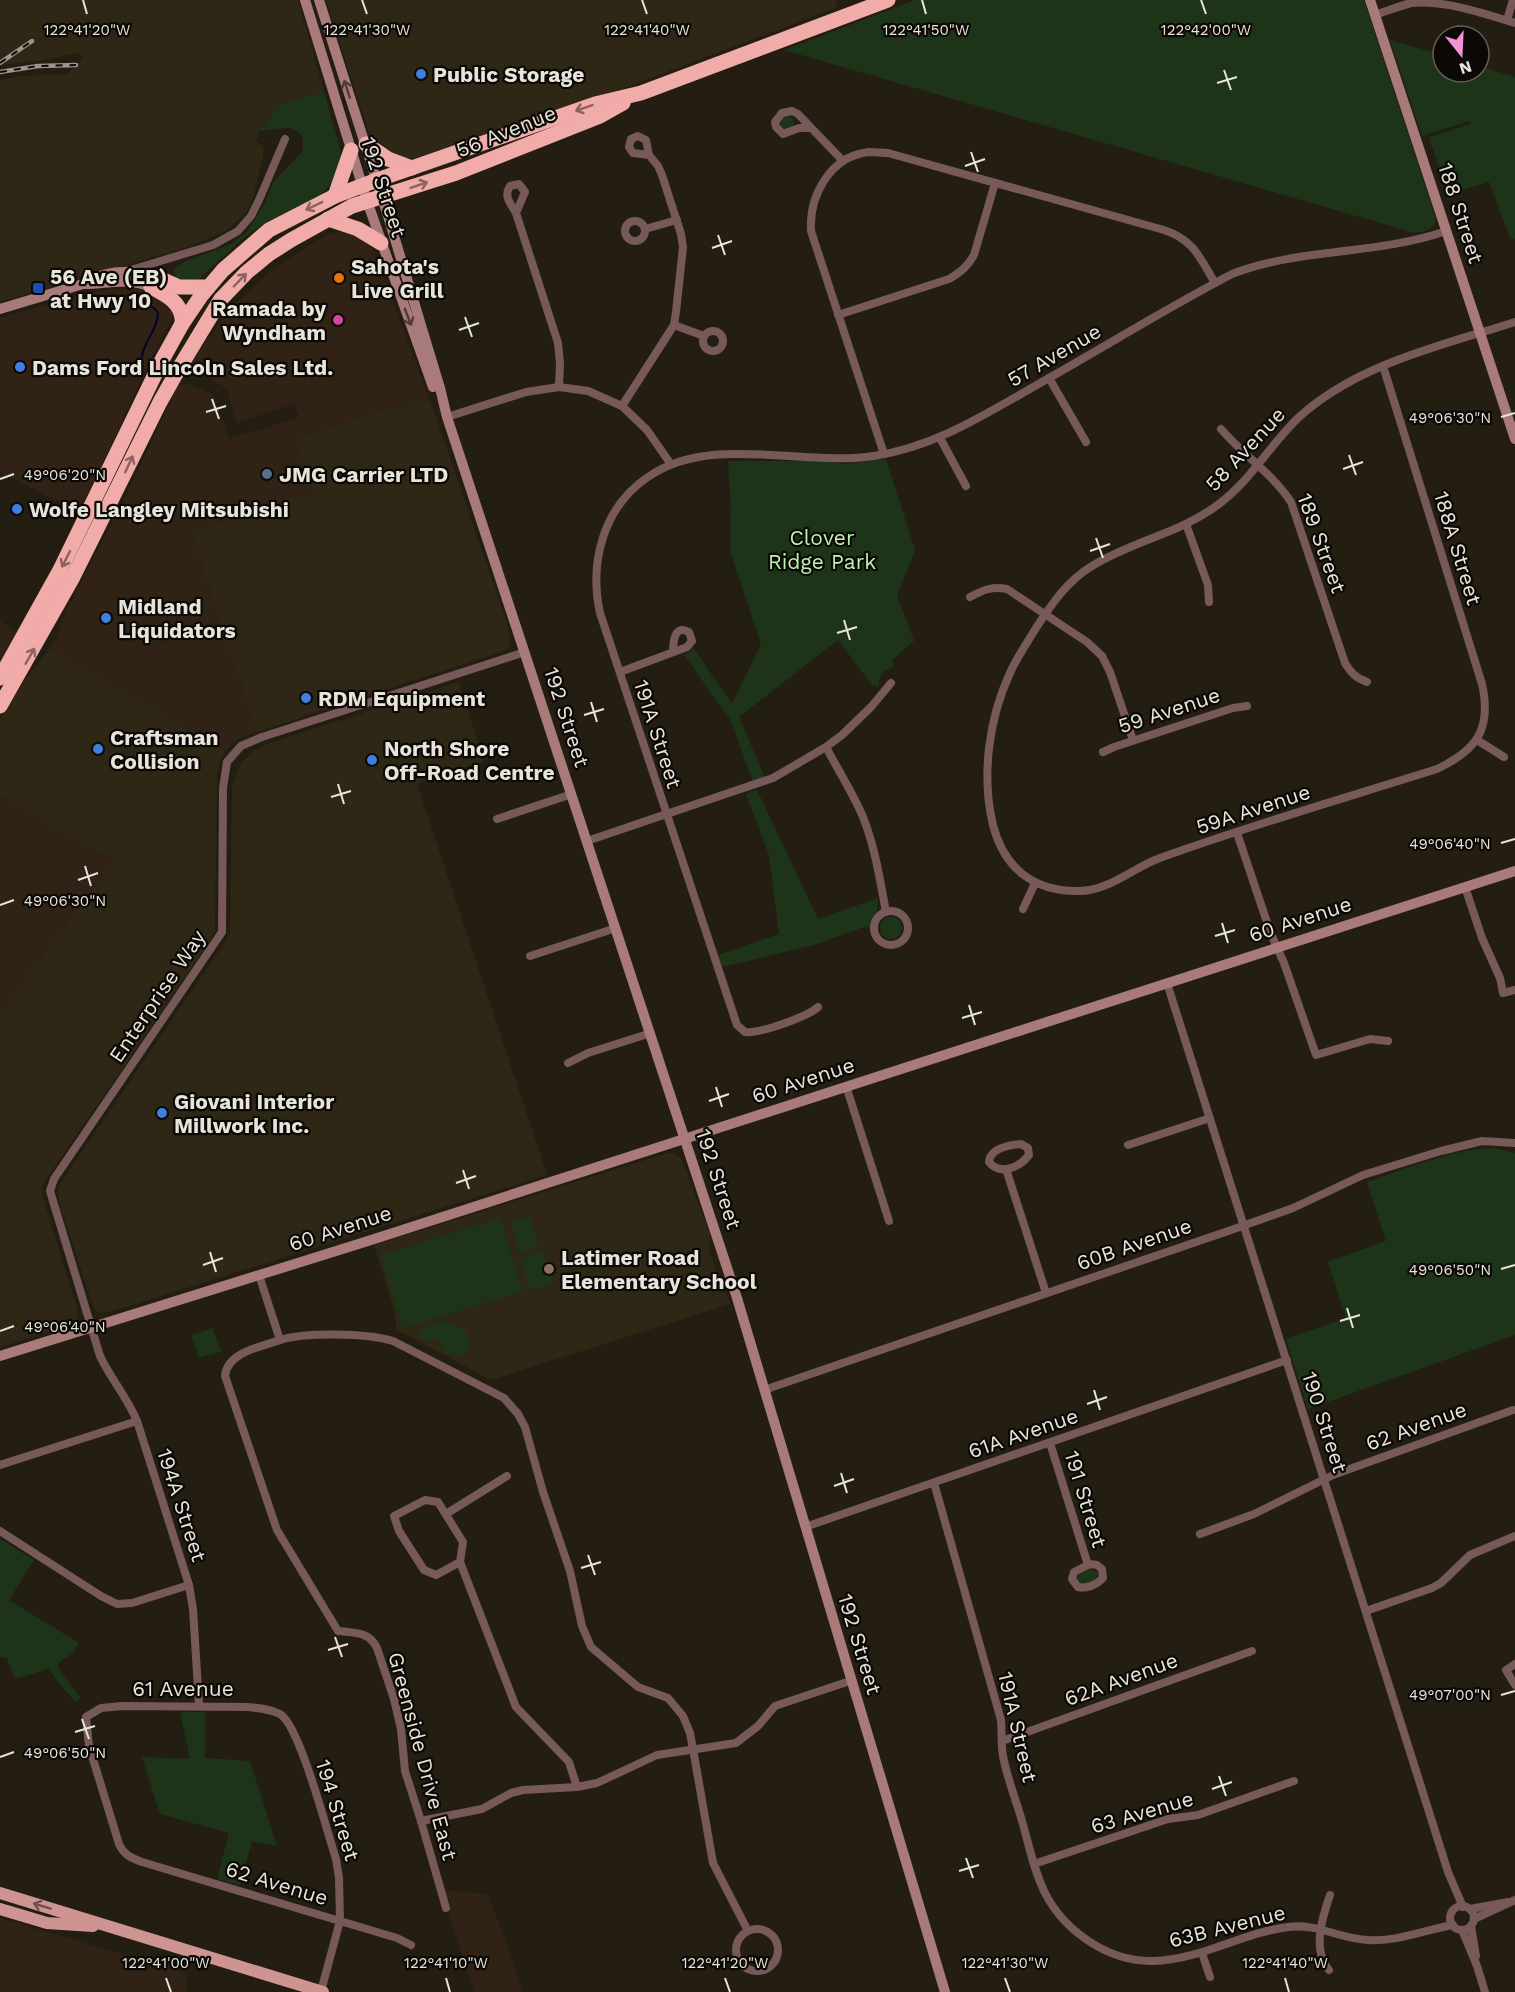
<svg xmlns="http://www.w3.org/2000/svg" width="1515" height="1992" font-family="'Work Sans',sans-serif">
<rect width="100%" height="100%" fill="#241e12"/>
<g fill="#302316">
<polygon points="342,231 347,231 367,242 373,250 431,403 401,405 302,436 296,442 313,493 282,503 282,506 276,508 275,505 249,513 250,517 243,519 242,516 193,532 257,732 238,739 225,751 50,649 56,639 66,611 128,492 178,385 190,384 213,395 229,439 299,417 294,404 237,423 228,393 223,386 197,372 193,366 192,361 229,310 271,270 314,243 328,235"/>
<polygon points="132,288 145,291 168,303 173,312 172,319 152,356 80,512 0,472 0,318 95,291"/>
<polygon points="0,621 16,632 0,659"/>
<polygon points="0,795 101,854 115,859 0,1015"/>
<polygon points="445,1890 488,1894 513,1962 522,1992 474,1992 449,1913"/>
<polygon points="0,1918 188,1974 185,1985 188,1992 0,1992"/>
</g>
<g fill="#2f2715">
<polygon points="0,0 298,0 324,91 280,105 260,130 256,141 263,147 263,156 254,195 244,215 226,231 188,247 0,302 0,80 22,76 68,74 84,57 77,53 45,60 0,65"/>
<polygon points="326,0 835,0 838,7 627,87 529,122 413,158 405,158 398,157 373,141 369,133"/>
<polygon points="426,402 431,403 507,623 510,641 508,648 503,651 257,732 192,532 242,516 243,519 250,517 249,513 275,505 277,508 282,506 281,503 313,493 296,442 302,436 394,407"/>
<polygon points="50,649 225,751 219,763 217,774 215,929 208,944 42,1185 42,1195 77,1308 78,1318 69,1326 0,1347 0,1015 115,859 101,854 0,795 0,719 29,674"/>
<polygon points="459,682 484,761 417,784 547,1175 110,1312 99,1313 93,1306 61,1209 58,1197 59,1185 230,935 232,787 241,763 253,751 270,743"/>
<polygon points="668,1153 675,1153 682,1160 710,1234 709,1248 722,1290 727,1295 730,1304 491,1380 397,1330 394,1309 374,1245"/>
</g>
<g fill="#1d3418">
<path d="M915,0H1364L1435,216C1437,229 1426,231 1415,233L784,50Z"/>
<polygon points="1390,40 1443,55 1443,72 1479,72 1479,66 1515,77 1515,239 1511,240 1489,182 1448,194 1429,137 1471,124 1470,121 1422,136"/>
<path d="M324,91L342,156L335,180L319,197L263,224L246,236L200,278L191,282L176,279L174,270L184,262L231,244L247,232L265,203L274,181L302,152L303,140C294,118 276,133 260,130L280,105Z"/>
<circle cx="787" cy="123" r="7"/>
<path d="M886,459L915,550L897,595L914,641L892,660L894,664L893,667C883,670 878,676 879,687L871,684L838,640L739,717L765,778L753,782L731,721L684,655L694,649L732,704L761,644L730,551L731,509L728,461H812L845,464Z"/>
<polygon points="757,790 818,919 878,898 877,911 871,927 864,927 814,945 722,967 718,955 779,934 769,855 746,794"/>
<circle cx="891" cy="928" r="11"/>
<path d="M1495,1148L1515,1153V1335L1308,1409L1286,1339L1346,1318L1328,1262L1386,1241L1367,1182C1404,1169 1456,1148 1495,1148Z"/>
<polygon points="529,1216 539,1246 520,1252 510,1222"/>
<polygon points="500,1218 523,1291 403,1328 380,1256"/>
<polygon points="543,1251 553,1283 530,1290 520,1258"/>
<polygon points="446,1321 457,1328 465,1329 470,1347 465,1355 445,1353 440,1338 426,1342 420,1336 422,1328"/>
<polygon points="213,1328 221,1352 199,1358 191,1335"/>
<polygon points="0,1539 34,1560 9,1600 79,1643 73,1653 58,1663 58,1668 81,1698 75,1702 48,1669 15,1679 7,1658 0,1657"/>
<polygon points="1090,1569 1098,1572 1098,1578 1084,1584 1080,1583 1077,1578 1079,1574"/>
<polygon points="180,1712 205,1712 205,1758 250,1761 277,1846 252,1841 240,1885 217,1879 229,1833 160,1814 142,1757 190,1759"/>
</g>
<g fill="none" stroke-linecap="round" stroke-linejoin="round">
<path stroke="#00042a" stroke-width="2" d="M132,300L154,308L158,313C158,329 144,341 142,356"/>
<g stroke="#765958" stroke-width="8">
<path d="M1375,15C1387,11 1399,6 1411,3C1445,0 1483,13 1515,23"/>
<polyline points="1507,20 1513,0"/>
<polyline points="811,128 799,128 783,134 776,127 775,122 782,113 792,111 798,114 843,161"/>
<path d="M516,213L525,192L519,184L510,186C503,196 511,204 516,213L558,343L560,363L559,387"/>
<circle cx="635" cy="231" r="10"/>
<polyline points="645,229 677,220"/>
<polyline points="131,270 213,245 238,231 251,216 259,200 285,139"/>
<path d="M838,315L949,279C961,272 968,266 974,255L995,183"/>
<polyline points="674,325 704,336"/>
<circle cx="713" cy="341" r="10"/>
<path d="M1383,366L1482,684C1492,729 1477,750 1437,769C1345,798 1251,825 1160,858C1132,868 1108,892 1077,891C1033,891 1004,868 993,825C981,776 989,718 1010,673C1017,657 1027,643 1036,628C1051,605 1067,581 1092,566C1132,541 1181,533 1219,504C1250,481 1270,445 1298,418C1357,364 1440,346 1515,322"/>
<polyline points="1049,378 1086,442"/>
<polyline points="622,406 674,325 676,312 683,247 681,234 662,175 658,166 649,155 646,140 638,136 631,139 629,147 633,153 649,155"/>
<polyline points="447,417 526,392 559,387 588,391 622,406 647,430 670,463"/>
<path d="M1221,429C1243,455 1272,473 1291,502L1345,663C1351,673 1356,678 1367,682"/>
<polyline points="940,438 966,486"/>
<path d="M884,454L811,231C809,196 830,156 869,152C875,152 882,153 888,153L1164,230C1194,240 1200,258 1215,283"/>
<polyline points="1186,524 1208,585 1209,602"/>
<path d="M970,597C983,590 992,586 1007,589L1087,642L1102,656L1110,672L1133,740"/>
<path d="M620,672L687,647L692,641L689,632C675,624 673,641 673,652"/>
<polyline points="1477,740 1504,757"/>
<path d="M826,747C838,770 853,793 863,817C875,847 880,880 886,912"/>
<polyline points="1103,752 1114,747 1233,708 1247,706"/>
<polyline points="497,819 572,794"/>
<polyline points="1237,833 1271,934 1284,963 1316,1055 1370,1039 1388,1041"/>
<polyline points="587,841 773,778 826,747 842,735 871,707 891,683"/>
<polyline points="1465,887 1482,938 1500,978 1503,993 1515,990"/>
<polyline points="1023,909 1035,883"/>
<circle cx="891" cy="928" r="17"/>
<polyline points="530,956 616,928"/>
<polyline points="1167,983 1448,1872 1463,1907"/>
<path d="M818,1007C807,1017 759,1034 745,1032L737,1025L600,613C589,563 603,507 648,477C711,433 802,467 874,456C934,447 984,415 1035,386C1101,349 1165,309 1232,274C1298,248 1378,255 1446,231"/>
<polyline points="568,1063 588,1053 651,1033"/>
<polyline points="846,1086 889,1221"/>
<path d="M1021,1144L1028,1148L1029,1155C1020,1167 1000,1176 989,1162C990,1148 1010,1145 1021,1144Z"/>
<polyline points="1128,1145 1210,1118"/>
<polyline points="1006,1169 1046,1293"/>
<path d="M259,1275L280,1340C305,1332 367,1333 393,1341L504,1398L518,1414L525,1427L543,1492L570,1571L582,1626L591,1647L638,1687L668,1698L683,1716L690,1733L693,1749L713,1863L748,1931"/>
<path d="M280,1340C261,1347 227,1352 225,1376L277,1530L338,1631C354,1633 369,1631 377,1648L394,1699L401,1729L405,1771L421,1821L446,1908"/>
<polyline points="764,1390 1234,1229 1293,1208 1363,1175 1441,1151 1482,1141 1515,1143"/>
<polyline points="1050,1443 1088,1565"/>
<polyline points="0,1465 137,1421"/>
<path d="M934,1483L1001,1720C1002,1731 1001,1744 1003,1756C1007,1778 1016,1800 1022,1821C1029,1845 1034,1872 1046,1895C1066,1932 1109,1962 1153,1961C1201,1960 1241,1933 1288,1927C1316,1923 1341,1939 1368,1940C1398,1942 1424,1930 1453,1925"/>
<polyline points="446,1514 507,1476"/>
<polyline points="805,1527 1287,1360"/>
<polyline points="0,1531 101,1596 117,1604 132,1603 189,1585"/>
<polyline points="1200,1534 1254,1514 1333,1475 1513,1410"/>
<polyline points="460,1562 436,1575 424,1570 399,1531 394,1516 425,1500 438,1502 463,1542 460,1562 516,1707 569,1762 577,1787"/>
<path d="M1090,1564L1097,1565L1102,1569L1103,1578C1097,1585 1086,1589 1078,1587L1072,1579L1074,1572Z"/>
<polyline points="1366,1611 1432,1588 1441,1583 1470,1555 1515,1536"/>
<polyline points="1515,1664 1506,1670 1515,1685"/>
<path d="M199,1705L193,1609L189,1585L137,1421C127,1397 111,1379 100,1356L50,1191L54,1179L222,932L223,788L227,762L241,746L262,737L525,652"/>
<polyline points="1002,1741 1252,1651"/>
<polyline points="421,1821 482,1809 511,1793 523,1790 577,1787 597,1783 657,1755 736,1743 758,1726 775,1706 850,1681"/>
<polyline points="1034,1864 1168,1819 1198,1815 1294,1781"/>
<circle cx="1462" cy="1918" r="12"/>
<polyline points="1470,1909 1508,1902"/>
<polyline points="1474,1919 1515,1900"/>
<polyline points="1471,1926 1476,1956"/>
<circle cx="757" cy="1950" r="21"/>
<polyline points="1462,1930 1477,1966 1485,1992"/>
<polyline points="1202,1953 1210,1977"/>
<path d="M1329,1970C1312,1950 1322,1918 1330,1895"/>
<path d="M321,1991L340,1921L339,1878L336,1859C327,1832 300,1726 280,1714C270,1709 259,1708 248,1707L122,1706L101,1708L86,1717L89,1746L119,1844C124,1855 131,1858 142,1862L397,1938L411,1945"/>
</g>
<g stroke="#a87a79" stroke-width="10">
<polyline points="305,0 367,201 433,387"/>
<polyline points="319,0 388,216 440,388 447,417 737,1298 945,1992"/>
<polyline points="1370,0 1515,439"/>
<path d="M86,284C109,283 130,278 151,287"/>
<path d="M0,309L83,284C106,270 132,269 157,277"/>
<polyline points="0,1356 368,1241 1515,871"/>
</g>
<g stroke="#ce9492" stroke-width="12">
<polyline points="0,1893 323,1992"/>
<polyline points="0,1909 47,1923 93,1926"/>
</g>
<g stroke="#f1aba9" stroke-width="15">
<polyline points="366,144 388,159 412,168"/>
<polyline points="335,196 351,150"/>
<polyline points="328,219 358,229 381,243"/>
<polyline points="157,277 179,287 208,287"/>
<path d="M151,287C167,295 184,304 182,324"/>
<polyline points="0,678 60,570 162,360 182,324 201,296 223,270 269,230 335,196 377,180 595,104 641,93 888,0"/>
<polyline points="0,706 73,577 160,402 178,370 221,299 247,272 269,254 291,240 352,206 456,173 600,116 623,103"/>
</g>
<defs>
<g id="rail">
<polyline points="0,63 32,41"/>
<polyline points="0,72 38,66 76,65"/>
</g>
</defs>
<use href="#rail" stroke="#9c978e" stroke-width="4.5"/>
<use href="#rail" stroke="#0b0805" stroke-width="2" stroke-dasharray="7" stroke-linecap="butt"/>
</g>
<defs><path id="oneway-shaft" d="M-6 0H5M1.5-3L5.5 0L1.5 3" fill="none" stroke-width="1.6" stroke-linecap="round" stroke-linejoin="round" transform="scale(1.5)"/></defs>
<g stroke="#523b39">
<use href="#oneway-shaft" transform="translate(347 89) rotate(-108)"/>
<use href="#oneway-shaft" transform="translate(408 317) rotate(69)"/>
</g>
<g stroke="#8a625f">
<use href="#oneway-shaft" transform="translate(584 108) rotate(161)"/>
<use href="#oneway-shaft" transform="translate(419 185) rotate(-19)"/>
<use href="#oneway-shaft" transform="translate(314 206) rotate(154)"/>
<use href="#oneway-shaft" transform="translate(240 280) rotate(-46)"/>
<use href="#oneway-shaft" transform="translate(129 464) rotate(-65)"/>
<use href="#oneway-shaft" transform="translate(66 559) rotate(117)"/>
<use href="#oneway-shaft" transform="translate(30 656) rotate(-60)"/>
</g>
<use stroke="#6c4e4c" href="#oneway-shaft" transform="translate(42 1906) rotate(-163)"/>
<path fill="none" stroke="#e7e4dc" stroke-width="2" d="M83,0L87,14M362,0L367,14M642,0L647,14M922,0L926,14M1201,0L1206,14M1224,70L1231,90M1217,83L1237,77M971,152L978,172M965,166L985,159M718,235L725,255M712,248L732,241M465,317L472,337M459,330L479,323M212,399L219,419M206,412L226,406M1501,417L1515,413M1349,455L1356,475M1343,469L1363,462M0,479L14,474M1096,538L1103,558M1090,551L1110,544M844,620L850,640M837,633L857,627M591,702L597,722M584,715L604,709M338,784L344,804M331,797L351,791M1501,843L1515,839M85,866L91,886M78,880L98,873M0,905L14,900M1222,923L1228,943M1215,936L1235,930M969,1005L975,1025M962,1018L982,1012M716,1087L722,1107M709,1101L729,1094M463,1170L469,1189M456,1183L476,1176M210,1252L216,1272M203,1265L223,1258M1501,1269L1515,1265M1347,1308L1353,1328M1340,1321L1360,1315M0,1331L14,1326M1094,1390L1100,1410M1087,1404L1107,1397M841,1473L847,1493M834,1486L854,1479M588,1555L595,1575M581,1568L601,1562M335,1637L342,1657M328,1650L348,1644M1501,1695L1515,1691M82,1719L89,1739M75,1732L95,1726M0,1757L14,1752M1219,1776L1226,1796M1212,1789L1232,1782M966,1858L973,1878M959,1871L979,1865M166,1978L171,1992M446,1978L450,1992M725,1978L730,1992M1005,1978L1010,1992M1285,1978L1289,1992"/>
<g fill="#3f7fe0" stroke="#0b0805" stroke-width="2">
<circle cx="421" cy="74" r="6"/>
<circle cx="20" cy="367" r="6"/>
<circle cx="17" cy="509" r="6"/>
<circle cx="106" cy="618" r="6"/>
<circle cx="306" cy="698" r="6"/>
<circle cx="98" cy="749" r="6"/>
<circle cx="372" cy="760" r="6"/>
<circle cx="162" cy="1113" r="6"/>
</g>
<circle fill="#e8710a" stroke="#0b0805" stroke-width="2" cx="339" cy="278" r="6"/>
<rect fill="#1a4fb4" stroke="#0b0805" stroke-width="2" x="32" y="282" width="12" height="12" rx="3"/>
<circle fill="#d1479c" stroke="#0b0805" stroke-width="2" cx="338" cy="320" r="6"/>
<circle fill="#5c6f8a" stroke="#0b0805" stroke-width="2" cx="267" cy="474" r="6"/>
<circle fill="#8d6e63" stroke="#0b0805" stroke-width="2" cx="549" cy="1269" r="6"/>
<g text-anchor="middle" dominant-baseline="central" stroke-width="4.5" stroke-linejoin="round" paint-order="stroke">
<g font-size="21" font-weight="bold" fill="#e7e4dc" stroke="#0b0805" text-anchor="start">
<text x="433" y="74">Public Storage</text>
<text x="351" y="266">Sahota's<tspan x="351" dy="24">Live Grill</tspan></text>
<text x="50" y="276">56 Ave (EB)<tspan x="50" dy="24">at Hwy 10</tspan></text>
<text x="326" y="308" text-anchor="end">Ramada by<tspan x="326" dy="24">Wyndham</tspan></text>
<text x="32" y="367">Dams Ford Lincoln Sales Ltd.</text>
<text x="279" y="474">JMG Carrier LTD</text>
<text x="29" y="509">Wolfe Langley Mitsubishi</text>
<text x="118" y="606">Midland<tspan x="118" dy="24">Liquidators</tspan></text>
<text x="318" y="698">RDM Equipment</text>
<text x="110" y="737">Craftsman<tspan x="110" dy="24">Collision</tspan></text>
<text x="384" y="748">North Shore<tspan x="384" dy="24">Off-Road Centre</tspan></text>
<text x="174" y="1101">Giovani Interior<tspan x="174" dy="24">Millwork Inc.</tspan></text>
<text x="561" y="1257">Latimer Road<tspan x="561" dy="24">Elementary School</tspan></text>
</g>
<g font-size="21" fill="#e7e4dc" stroke="#0b0805">
<text transform="translate(506 131) rotate(-22)">56 Avenue</text>
<text transform="translate(384 187) rotate(72)">192 Street</text>
<text transform="translate(1461 213) rotate(72)">188 Street</text>
<text transform="translate(1054 355) rotate(-30)">57 Avenue</text>
<text transform="translate(1245 449) rotate(-47)">58 Avenue</text>
<text transform="translate(1322 543) rotate(70)">189 Street</text>
<text transform="translate(1458 548) rotate(73)">188A Street</text>
<text transform="translate(1169 710) rotate(-18)">59 Avenue</text>
<text transform="translate(567 717) rotate(72)">192 Street</text>
<text transform="translate(658 734) rotate(72)">191A Street</text>
<text transform="translate(1253 809) rotate(-18)">59A Avenue</text>
<text transform="translate(1300 919) rotate(-18)">60 Avenue</text>
<text transform="translate(157 996) rotate(-56)">Enterprise Way</text>
<text transform="translate(803 1080) rotate(-18)">60 Avenue</text>
<text transform="translate(719 1179) rotate(72)">192 Street</text>
<text transform="translate(340 1228) rotate(-18)">60 Avenue</text>
<text transform="translate(1134 1244) rotate(-19)">60B Avenue</text>
<text transform="translate(1325 1422) rotate(72)">190 Street</text>
<text transform="translate(1416 1426) rotate(-20)">62 Avenue</text>
<text transform="translate(1023 1433) rotate(-19)">61A Avenue</text>
<text transform="translate(1086 1499) rotate(73)">191 Street</text>
<text transform="translate(182 1505) rotate(72)">194A Street</text>
<text transform="translate(860 1644) rotate(73)">192 Street</text>
<text transform="translate(1121 1679) rotate(-20)">62A Avenue</text>
<text x="183" y="1688">61 Avenue</text>
<text transform="translate(1018 1727) rotate(77)">191A Street</text>
<text transform="translate(423 1756) rotate(75)">Greenside Drive East</text>
<text transform="translate(338 1810) rotate(73)">194 Street</text>
<text transform="translate(1142 1812) rotate(-16)">63 Avenue</text>
<text transform="translate(277 1883) rotate(17)">62 Avenue</text>
<text transform="translate(1227 1926) rotate(-14)">63B Avenue</text>
</g>
<g font-size="21" fill="#baf5ad" stroke="#0b0805">
<text x="822" y="537">Clover<tspan x="822" dy="24">Ridge Park</tspan></text>
</g>
</g>
<g font-size="15" text-anchor="middle" fill="#e7e4dc" stroke="#0b0805" stroke-width="4.5" stroke-linejoin="round" paint-order="stroke">
<text x="87" y="35">122°41'20"W</text>
<text x="367" y="35">122°41'30"W</text>
<text x="647" y="35">122°41'40"W</text>
<text x="926" y="35">122°41'50"W</text>
<text x="1206" y="35">122°42'00"W</text>
<text x="1450" y="423">49°06'30"N</text>
<text x="65" y="480">49°06'20"N</text>
<text x="1450" y="849">49°06'40"N</text>
<text x="65" y="906">49°06'30"N</text>
<text x="1450" y="1275">49°06'50"N</text>
<text x="65" y="1332">49°06'40"N</text>
<text x="1450" y="1700">49°07'00"N</text>
<text x="65" y="1758">49°06'50"N</text>
<text x="166" y="1968">122°41'00"W</text>
<text x="446" y="1968">122°41'10"W</text>
<text x="725" y="1968">122°41'20"W</text>
<text x="1005" y="1968">122°41'30"W</text>
<text x="1285" y="1968">122°41'40"W</text>
</g>
<g transform="translate(1461 54) rotate(162)"><circle r="28" fill="#0b0805" stroke="#63605b" stroke-width="1.5"/>
<path d="M0-4.5L10 22L0 15L-10 22Z" fill="#f391d5"/>
<text y="-9" font-size="16" font-weight="bold" text-anchor="middle" fill="#e7e4dc">N</text>
</g>
</svg>
